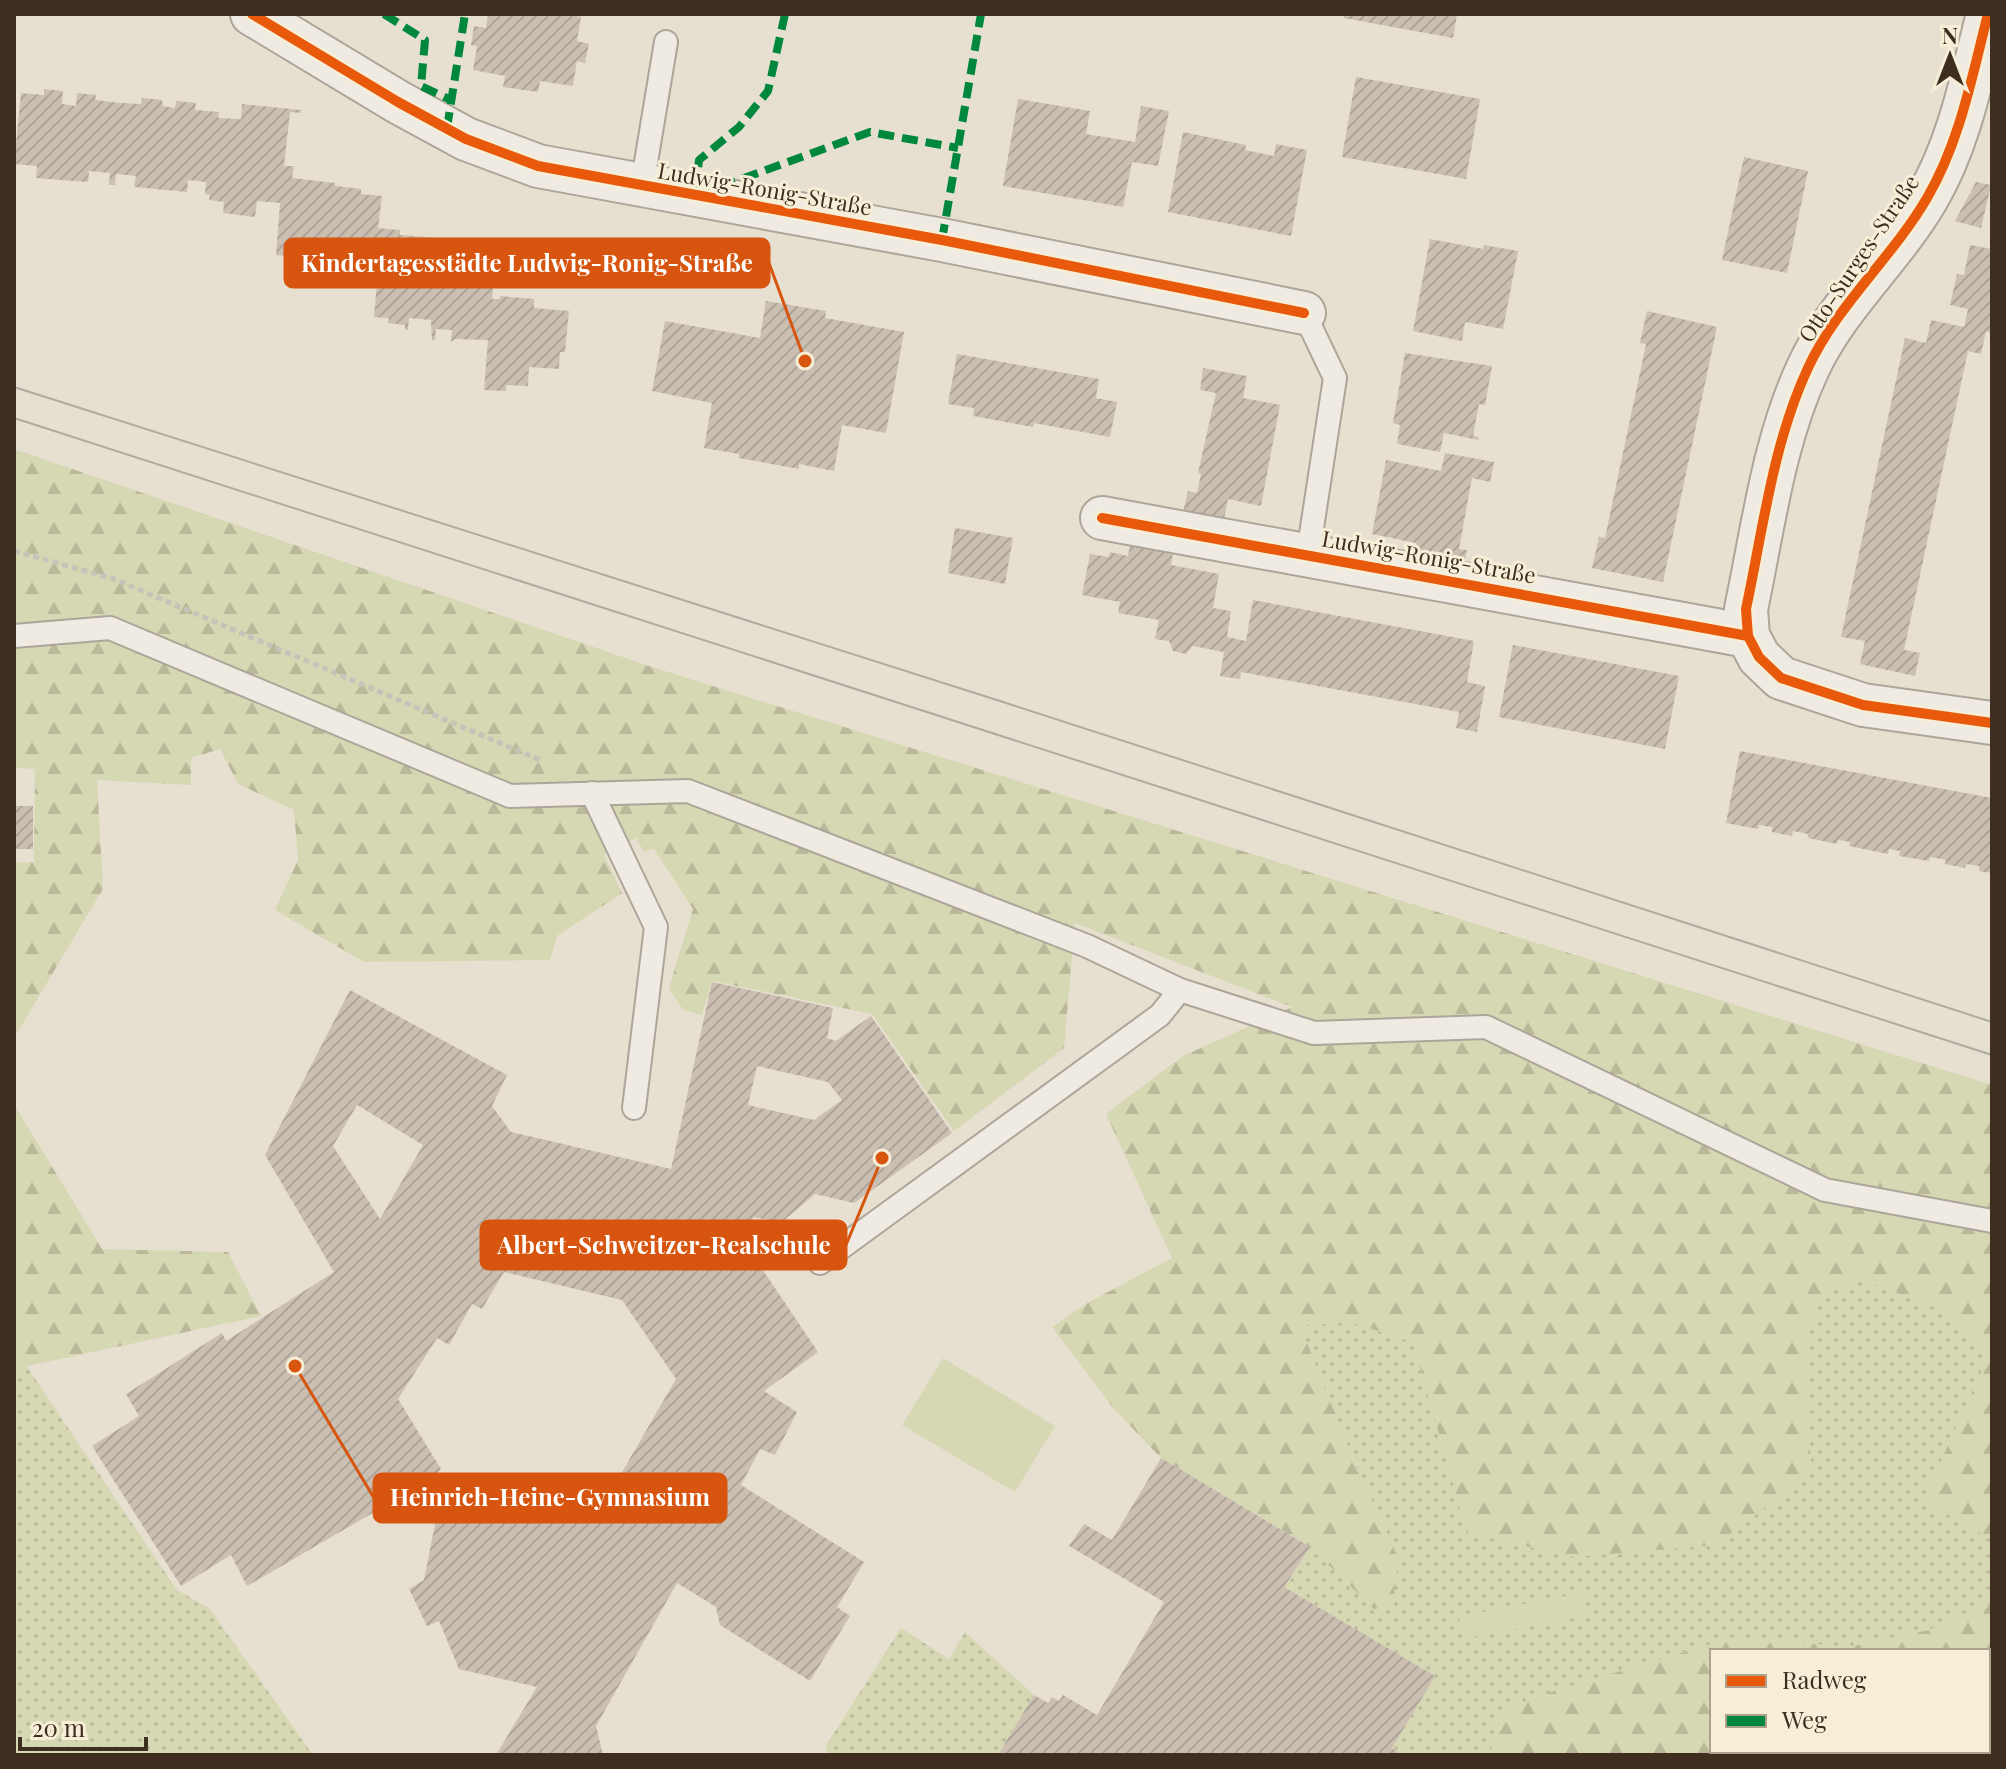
<svg xmlns="http://www.w3.org/2000/svg" width="2006" height="1769" font-family="'Playfair Display',serif">
<defs>
<pattern id="green-dots" width="8" height="8" patternUnits="userSpaceOnUse" patternTransform="scale(2)"><rect width="8" height="8" fill="#d6d7b3"/><path d="M2 2h.1M6 6h.1" fill="none" stroke="#b9b99a" stroke-width="1.8" stroke-linecap="round"/></pattern>
<pattern id="forest-firs" width="22" height="20" patternUnits="userSpaceOnUse" patternTransform="scale(2)"><rect width="22" height="20" fill="#d6d7b3"/><path d="M5 1l3.5 6h-7zM16 11l3.5 6h-7z" fill="#b9b99a"/></pattern>
<pattern id="building-hatch" width="6" height="6" patternUnits="userSpaceOnUse" patternTransform="scale(2)"><rect width="6" height="6" fill="#cbbfb2"/><path d="M-1 1l2-2M0 6l6-6M5 7l2-2" fill="none" stroke="#afa499"/></pattern>
</defs>
<rect width="100%" height="100%" fill="#e7e0d1"/>
<g fill="url(#green-dots)">
<polygon points="1864,1280 1944,1311 1990,1352 1987,1537 1992,1534 1992,1601 1929,1630 1848,1647 1735,1637 1544,1694 1502,1712 1490,1755 1403,1755 1392,1748 1434,1676 1284,1587 1310,1547 1374,1609 1393,1607 1398,1557 1356,1466 1299,1325 1349,1322 1413,1342 1467,1533 1811,1474 1805,1341 1820,1295"/>
<polygon points="26,1365 177,1590 209,1608 313,1755 14,1755 14,1369"/>
<polygon points="901,1628 949,1659 965,1632 1034,1695 998,1755 829,1755 825,1747"/>
</g>
<g fill="url(#forest-firs)" fill-rule="evenodd">
<polygon points="14,449 649,666 1992,1085 1992,1534 1988,1537 1923,1501 1990,1352 1944,1311 1864,1280 1820,1295 1805,1341 1811,1474 1715,1545 1574,1557 1467,1533 1413,1342 1349,1322 1300,1325 1356,1466 1398,1557 1393,1607 1374,1609 1310,1547 1161,1458 1113,1408 1052,1327 1089,1302 1172,1258 1106,1114 1183,1056 1292,1007 1075,923 1064,1048 954,1131 872,1014 712,981 702,1015 683,1010 669,988 693,909 654,849 644,852 636,838 604,855 622,893 557,936 550,960 364,962 275,910 298,860 294,810 238,784 220,749 191,758 191,785 97,780 103,889 14,1038 14,863 34,862 35,769 14,768"/>
<polygon points="14,1104 102,1249 228,1252 261,1316 14,1369"/>
<path d="M1992,1601V1755H1490L1502,1712L1544,1694L1735,1637L1848,1647L1929,1630ZM1712,1651H1988V1751H1712Z"/>
</g>
<g fill="#d6d7b3">
<polygon points="943,1358 1055,1426 1015,1492 902,1425"/>
<polygon points="1581,1593 1585,1616 1464,1639 1459,1617"/>
</g>
<g fill="url(#building-hatch)" fill-rule="evenodd">
<polygon points="488,14 571,14 581,17 577,41 589,44 585,63 577,61 573,86 540,81 538,92 503,87 505,76 473,70 477,46 471,45 474,26 486,28"/>
<polygon points="1344,14 1457,14 1453,38 1344,18"/>
<polygon points="1356,77 1480,99 1466,179 1342,157"/>
<polygon points="44,89 63,91 62,104 76,106 77,93 96,95 95,100 121,103 141,104 142,98 162,100 163,106 175,108 176,101 196,103 195,110 219,112 218,118 241,119 242,104 301,110 301,113 290,112 284,166 294,166 292,178 335,183 335,186 361,189 361,194 382,196 378,228 400,230 400,235 466,240 464,256 496,259 492,299 500,299 500,296 534,299 534,308 569,311 565,352 560,352 559,369 529,367 528,386 506,385 506,391 484,390 488,340 455,339 451,342 452,330 436,329 435,340 432,340 431,320 409,318 408,330 405,330 405,325 388,323 389,318 374,317 377,282 387,283 389,268 328,266 327,250 304,249 303,260 300,260 300,257 276,255 280,203 257,201 255,217 223,213 224,202 209,200 210,195 205,194 206,182 188,180 187,192 134,187 136,176 116,174 115,185 109,185 110,173 89,171 88,182 36,178 37,166 14,164 21,93 44,95"/>
<polygon points="1018,99 1090,111 1086,134 1135,142 1141,106 1169,111 1158,166 1132,162 1123,207 1003,186"/>
<polygon points="1183,132 1246,145 1245,150 1274,156 1276,144 1307,150 1291,236 1168,212"/>
<polygon points="1744,157 1808,171 1787,273 1722,260"/>
<polygon points="1976,182 1991,185 1981,228 1955,221"/>
<polygon points="1430,239 1483,249 1484,245 1518,251 1503,329 1465,322 1462,341 1413,331"/>
<polygon points="1970,245 1992,249 1992,333 1986,331 1981,354 1968,351 1904,650 1920,653 1915,676 1860,664 1865,641 1841,637 1905,338 1926,343 1931,320 1964,327 1968,309 1950,305 1957,274 1964,275"/>
<polygon points="766,301 826,311 825,318 904,332 886,433 842,425 834,471 799,464 799,469 739,458 739,454 704,448 712,403 652,391 665,321 760,338"/>
<polygon points="1647,311 1717,327 1663,582 1592,568 1599,537 1605,538 1646,344 1640,343"/>
<polygon points="1405,353 1492,366 1485,405 1479,404 1473,436 1479,437 1478,440 1444,433 1440,452 1397,444 1400,425 1393,423"/>
<polygon points="957,354 1099,379 1096,398 1117,402 1110,437 1034,423 1033,427 973,416 974,408 948,404"/>
<polygon points="1203,368 1247,376 1243,398 1280,405 1261,506 1228,499 1223,525 1182,517 1188,491 1197,493 1201,474 1198,473 1216,393 1200,390"/>
<polygon points="1445,453 1494,462 1490,482 1472,478 1459,549 1467,550 1463,570 1413,561 1416,543 1372,534 1386,460 1441,471"/>
<polygon points="955,528 1013,538 1005,584 948,573"/>
<polygon points="1130,545 1173,552 1171,565 1219,574 1213,608 1231,611 1227,637 1246,641 1253,600 1474,641 1467,682 1485,686 1477,732 1456,728 1459,712 1241,672 1240,679 1220,676 1224,652 1193,646 1186,654 1173,651 1169,641 1155,639 1159,620 1118,613 1120,602 1082,595 1090,554 1109,557 1110,552 1128,556"/>
<polygon points="1513,645 1679,676 1665,749 1499,717"/>
<polygon points="1740,751 1992,798 1992,873 1979,871 1979,866 1966,864 1965,868 1945,864 1946,860 1930,857 1929,861 1899,856 1900,851 1889,849 1888,854 1849,846 1850,842 1838,840 1837,844 1808,838 1808,834 1793,831 1792,836 1772,832 1772,827 1759,825 1758,829 1726,823"/>
<rect x="14" y="806" width="19" height="43"/>
<path d="M712,982L833,1008L827,1038L836,1041L871,1016L952,1133L854,1203L815,1194L782,1222L753,1217L746,1245L818,1352L764,1391L797,1412L775,1455L760,1449L741,1485L864,1562L837,1607L850,1616L810,1681L720,1625L716,1607L677,1583L596,1726L603,1755H496L537,1687L459,1669L439,1621L427,1626L409,1589L424,1580L435,1524L414,1489L247,1586L231,1555L181,1586L92,1446L139,1416L126,1394L222,1333L226,1341L334,1272L265,1155L350,990L507,1075L492,1106L511,1132L671,1169ZM757,1066L828,1082L842,1100L814,1120L748,1105ZM357,1105L423,1145L380,1219L333,1146ZM504,1272L622,1300L676,1379L614,1486L584,1480L575,1501L499,1484L457,1508L436,1474L441,1469L398,1399L437,1338L449,1345L472,1304L482,1309Z"/>
<polygon points="1161,1458 1310,1547 1284,1587 1435,1676 1392,1748 1403,1755 1288,1755 1283,1752 1282,1755 998,1755 1034,1695 1048,1703 1052,1697 1059,1701 1063,1695 1097,1715 1164,1602 1069,1546 1084,1524 1112,1540"/>
</g>
<g fill="none" stroke-linecap="round" stroke-linejoin="round">
<defs>
<g id="lane">
<polyline points="642,186 666,42"/>
<polyline points="1304,313 1335,378 1308,554"/>
<polyline points="14,636 110,628 510,796 688,791 1087,946 1180,990 1314,1033 1486,1027 1825,1190 1992,1221"/>
<polyline points="592,793 656,927 634,1108"/>
<polyline points="820,1263 1160,1015 1180,990"/>
</g>
<g id="street">
<polyline points="252,14 398,102 466,139 538,166 942,240 1304,313"/>
<path d="M1988,14C1972,76 1960,142 1927,198C1892,258 1837,305 1808,368C1773,443 1763,529 1746,609L1748,636L1759,657L1781,678L1863,705L1992,723"/>
<polyline points="1102,518 1748,636"/>
</g>
</defs>
<use href="#lane" stroke="#ada599" stroke-width="26"/>
<use href="#street" stroke="#ada599" stroke-width="46"/>
<polyline stroke="#c8c2b9" stroke-width="5" stroke-dasharray="6 4" stroke-linecap="butt" points="14,551 114,579 540,760"/>
<use href="#lane" stroke="#efebe3" stroke-width="22"/>
<use href="#street" stroke="#efebe3" stroke-width="42"/>
<g stroke="#afaaa2" stroke-width="2">
<polyline points="14,387 1000,701 1992,1022"/>
<polyline points="14,418 1992,1055"/>
</g>
<g stroke="#00873e" stroke-width="8" stroke-dasharray="16 8" stroke-linecap="butt">
<polyline points="384,14 425,40 421,86 451,100"/>
<polyline points="785,14 768,91 739,127 699,160 695,196 870,132 958,148"/>
<polyline points="447,128 465,14"/>
<polyline points="942,240 981,14"/>
</g>
<defs>
<g id="cycleway">
<polyline points="252,14 398,102 466,139 538,166 942,240 1304,313"/>
<path d="M1988,14C1972,76 1960,142 1927,198C1892,258 1837,305 1808,368C1773,443 1763,529 1746,609L1748,636L1759,657L1781,678L1863,705L1992,723"/>
<polyline points="1102,518 1748,636"/>
</g>
</defs>
<use href="#cycleway" stroke="#f7eed8" stroke-width="15"/>
<use href="#cycleway" stroke="#e8590c" stroke-width="10"/>
</g>
<g text-anchor="middle" dominant-baseline="central" stroke-width="6" stroke-linejoin="round" paint-order="stroke">
<g font-size="22" fill="#3d2e20" stroke="#f7eed8">
<text transform="translate(765 188) rotate(10)">Ludwig-Ronig-Straße</text>
<text transform="translate(1858 258) rotate(-56)">Otto-Surges-Straße</text>
<text transform="translate(1429 556) rotate(10)">Ludwig-Ronig-Straße</text>
</g>
</g>
<path fill="none" stroke="#d7550e" stroke-width="3" d="M805 361L769 263M882 1158L846 1245M295 1366L374 1498"/>
<g fill="#d7550e" stroke="#f7eed8" stroke-width="3">
<circle cx="805" cy="361" r="8"/>
<circle cx="882" cy="1158" r="8"/>
<circle cx="295" cy="1366" r="8"/>
</g>
<g fill="#d7550e" stroke="#d7550e" stroke-width="3">
<rect x="285" y="239" width="484" height="48" rx="8"/>
<rect x="481" y="1221" width="365" height="48" rx="8"/>
<rect x="374" y="1474" width="352" height="48" rx="8"/>
</g>
<g font-size="24" text-anchor="middle" font-weight="bold" fill="#fff">
<text x="527" y="272">Kindertagesstädte Ludwig-Ronig-Straße</text>
<text x="664" y="1254">Albert-Schweitzer-Realschule</text>
<text x="550" y="1506">Heinrich-Heine-Gymnasium</text>
</g>
<rect width="2006" height="1769" fill="none" stroke="#3d2e20" stroke-width="32"/>
<rect x="1710" y="1649" width="280" height="104" fill="#f7eed8" stroke="#ada18e" stroke-width="2"/>
<rect x="1726" y="1675" width="40" height="12" fill="#e8590c" stroke="#ada18e" stroke-width="2"/>
<text x="1782" y="1689" font-size="24" fill="#3d2e20">Radweg</text>
<rect x="1726" y="1715" width="40" height="12" fill="#00873e" stroke="#ada18e" stroke-width="2"/>
<text x="1782" y="1729" font-size="24" fill="#3d2e20">Weg</text>
<g transform="translate(1950 56)" stroke="#f7eed8" stroke-width="6" paint-order="stroke">
<path d="M0-6L14 30L0 20L-14 30Z" fill="#3d2e20"/>
<text y="-12" font-size="22" font-weight="bold" text-anchor="middle" fill="#3d2e20">N</text>
</g>
<path d="M20 1737v12h126v-12" fill="none" stroke="#3d2e20" stroke-width="4"/>
<text x="32" y="1737" font-size="24" fill="#3d2e20" stroke="#f7eed8" stroke-width="6" paint-order="stroke">20 m</text>
</svg>
